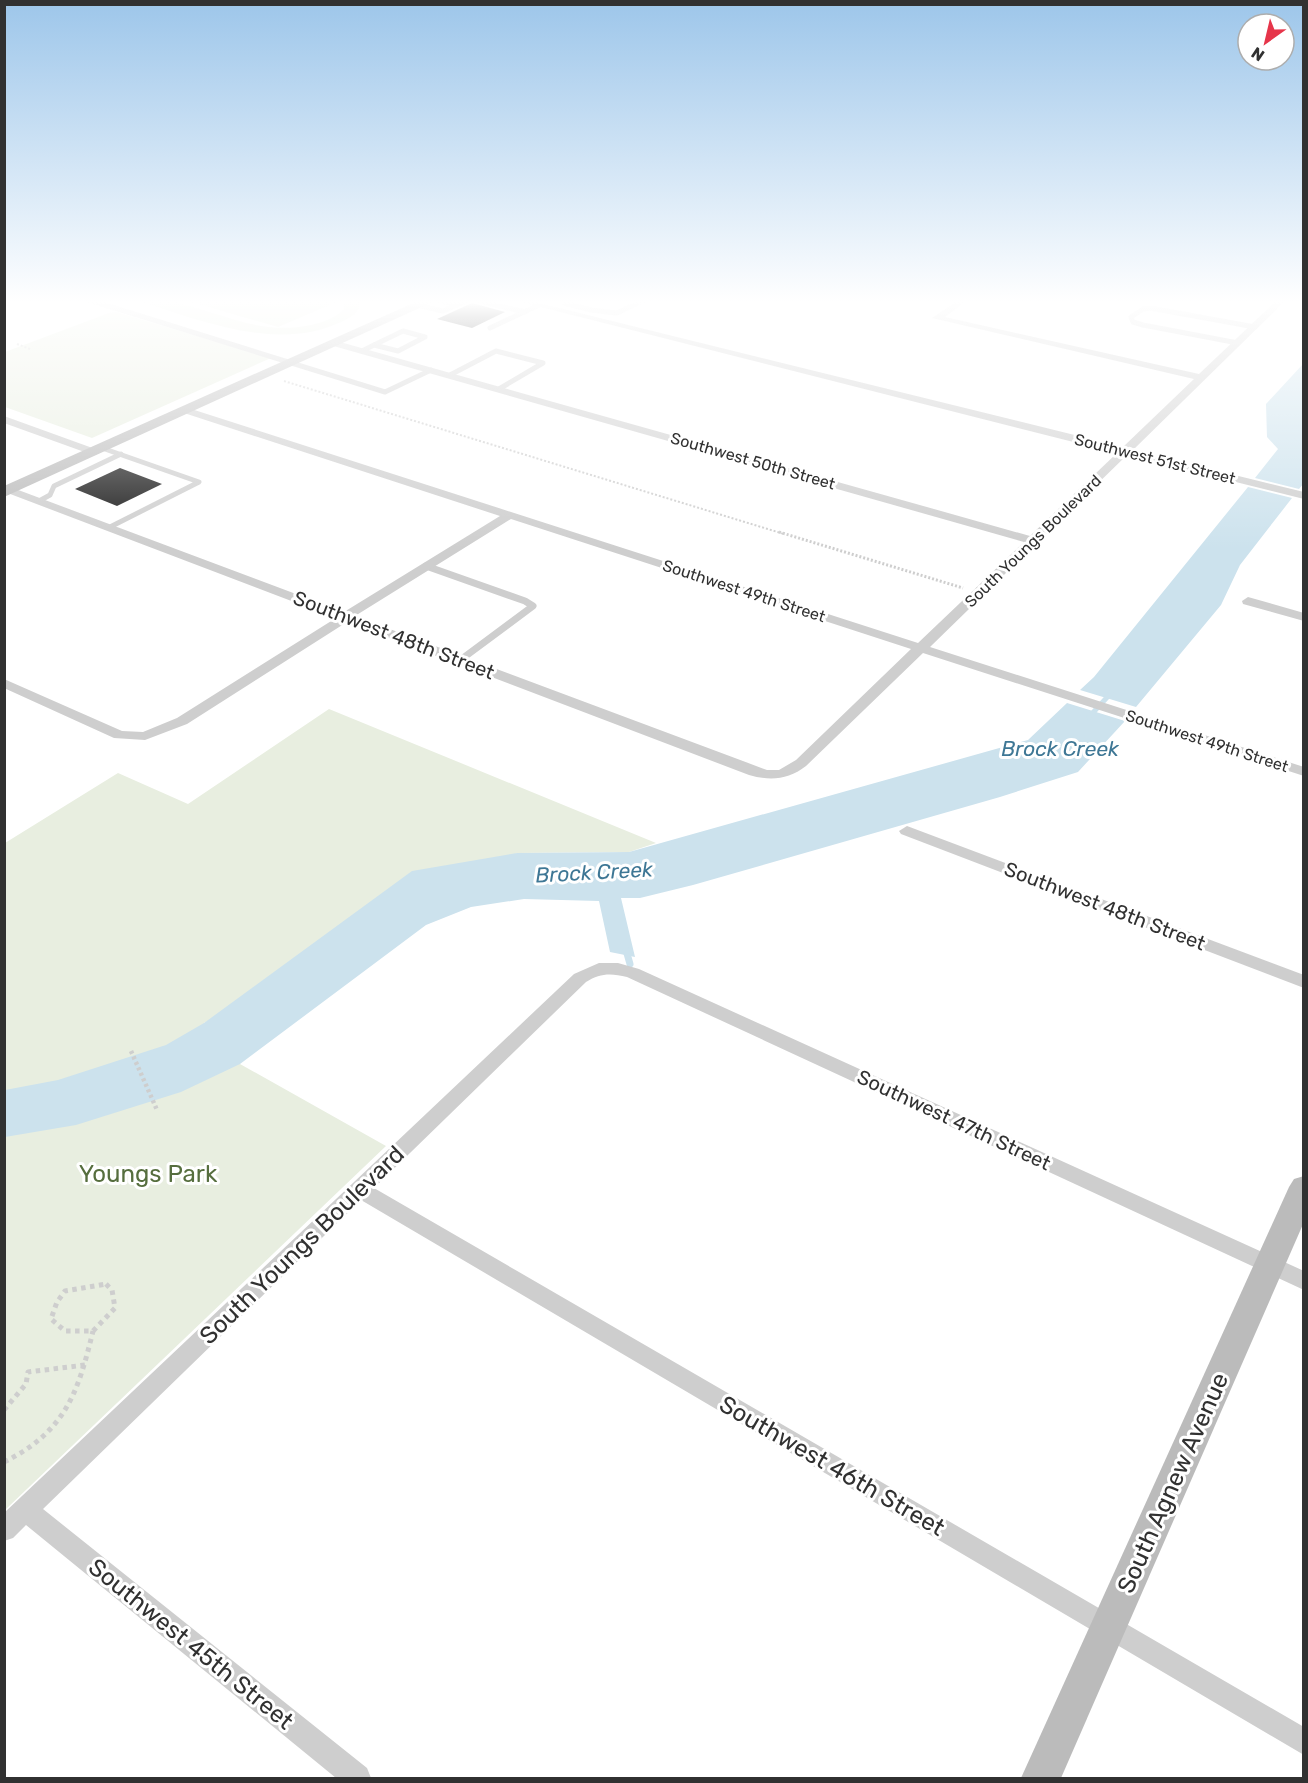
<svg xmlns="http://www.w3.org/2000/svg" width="1308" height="1783" font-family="Rubik,sans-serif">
<rect width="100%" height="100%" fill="#fff"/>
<g fill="#e8eee0">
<path d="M134,300C143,300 153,298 162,300C215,308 255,337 311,325C324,322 335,318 344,309V300H360C361,312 352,317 341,322C275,353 199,319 134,300Z"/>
<polygon points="184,300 335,300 339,301 278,327"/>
<polygon points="116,312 271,358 92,438 5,407 5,352 109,313"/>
<polygon points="329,709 656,843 629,852 517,853 204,1023 240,1064 386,1146 5,1510 5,843 118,773 188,804"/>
</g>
<g fill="#cce2ed">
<polygon points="1303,364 1304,483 1299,489 1255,478 1278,449 1267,437 1266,404"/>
<polygon points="1248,487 1292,498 1240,565 1221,605 1136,707 1080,690 1094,677"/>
<polygon points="1067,703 1125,721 1078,772 1000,797 693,885 640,898 621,898 635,957 610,952 599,901 524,899 471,907 426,925 240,1064 181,1092 76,1125 5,1137 5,1090 58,1080 166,1045 204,1023 412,871 517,853 629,852 1028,740"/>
</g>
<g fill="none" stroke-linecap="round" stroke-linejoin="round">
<polyline stroke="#cce2ed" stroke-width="5" points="1089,717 1111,693"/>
<polyline stroke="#cce2ed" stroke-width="7" points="626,950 630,964"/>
</g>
<g fill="#181818">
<polygon points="472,303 505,312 472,328 437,319"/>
<polygon points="120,468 162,484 117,506 75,489"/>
</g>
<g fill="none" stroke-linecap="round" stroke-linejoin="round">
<g stroke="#cecece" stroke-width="2" stroke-dasharray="2 2" stroke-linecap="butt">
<polyline points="17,344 30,349"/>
<polyline points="284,381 784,534"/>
</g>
<polyline stroke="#cecece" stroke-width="3" stroke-dasharray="2 2" stroke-linecap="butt" points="779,532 963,588"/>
<polyline stroke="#cecece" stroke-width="4.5" stroke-dasharray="3 3" stroke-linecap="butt" points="131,1051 157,1110"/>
<g stroke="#cecece" stroke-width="5" stroke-dasharray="4.5 4.5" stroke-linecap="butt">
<polygon points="106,1284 112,1290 115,1308 93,1331 65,1331 51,1319 57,1302 65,1291"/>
<polyline points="4,1410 26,1384 28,1372 85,1365"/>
<path d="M4,1462C65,1432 78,1393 93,1331"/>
</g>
<g stroke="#cecece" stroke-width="5">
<polyline points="89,300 385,392 431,370"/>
<polyline points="437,300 457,305"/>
<polyline points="476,300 525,312"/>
<polyline points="564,303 591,310 617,313 644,300"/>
<polyline points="417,305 443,311 468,300"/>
<polyline points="490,328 539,305"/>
<polygon points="403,331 425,337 398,351 374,345"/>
<polyline points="1238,343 1143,325 1133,322 1131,317 1143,309 1150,308 1255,327"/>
<polyline points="362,351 374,345"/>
<polyline points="450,375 496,351 543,363 499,389"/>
<polyline points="102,448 199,482 110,527"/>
<polyline points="39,501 50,495 54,486 121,454"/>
</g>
<polyline stroke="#cecece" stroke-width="7" points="426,566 525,601 533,606 459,661"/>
<g fill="#cecece" fill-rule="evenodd">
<path d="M513,300H527L1123,447L1194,379L932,318L959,300H968L945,317L1199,374L1277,300H1286L1133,450L1304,492V499L1127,455L930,647L1304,767V776L923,653L806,766C788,780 770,781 749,775L347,622L187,724L145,740L114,738L4,688V679L122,731L143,732L177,718L336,618L5,492V488H13L344,612L500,516L181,412V408L185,407L918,643L1024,542L330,345L328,343L333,340L1030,536L1117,453ZM511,519L911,649L796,760L779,770H767L355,616Z"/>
<polygon points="4,416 98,450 100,452 98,454 90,454 4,423"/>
<polygon points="1248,597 1304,613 1304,621 1243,604 1242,601"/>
<polygon points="907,826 1304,975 1304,988 901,834 899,831"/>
<path d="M599,963H618L639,969L1304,1271V1290L627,977C611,973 600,973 586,982L374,1188L1304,1727V1755L361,1200L43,1509L367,1768L371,1778H336L26,1525L13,1538L4,1541V1513L574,974Z"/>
</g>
<g fill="#bbb" fill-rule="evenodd">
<polygon points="420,300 437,300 4,497 4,486"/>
<polygon points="1304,1176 1304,1222 1061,1778 1021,1778 1289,1187 1294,1179"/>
</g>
</g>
<linearGradient id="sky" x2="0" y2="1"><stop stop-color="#9dc6ea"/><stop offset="0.55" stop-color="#fff"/><stop offset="1" stop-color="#fff" stop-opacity="0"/></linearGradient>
<rect width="1308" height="549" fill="url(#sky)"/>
<g text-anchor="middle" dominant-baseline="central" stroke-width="6" stroke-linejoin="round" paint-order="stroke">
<g font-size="16" fill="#313131" stroke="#fff">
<text transform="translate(1155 459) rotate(14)">Southwest 51st Street</text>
<text transform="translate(753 461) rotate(16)">Southwest 50th Street</text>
<text transform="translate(1033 541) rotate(-44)">South Youngs Boulevard</text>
<text transform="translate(744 591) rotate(18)">Southwest 49th Street</text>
<text transform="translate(1207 741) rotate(18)">Southwest 49th Street</text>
</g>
<g font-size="20" fill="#313131" stroke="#fff">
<text transform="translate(394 635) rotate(21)">Southwest 48th Street</text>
<text transform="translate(1105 906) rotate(21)">Southwest 48th Street</text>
<text transform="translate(954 1120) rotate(25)">Southwest 47th Street</text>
</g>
<g font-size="21" font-style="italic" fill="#3e7795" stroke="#fff">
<text x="1060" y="748">Brock Creek</text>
<text transform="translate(594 872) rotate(-3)">Brock Creek</text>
</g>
<g font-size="24" fill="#566e3e" stroke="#fff">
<text x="148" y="1174">Youngs Park</text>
</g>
<g font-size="24" fill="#313131" stroke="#fff">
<text transform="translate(302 1245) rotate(-44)">South Youngs Boulevard</text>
<text transform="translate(832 1466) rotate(30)">Southwest 46th Street</text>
<text transform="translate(1173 1483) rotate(-66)">South Agnew Avenue</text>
<text transform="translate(191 1644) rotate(39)">Southwest 45th Street</text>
</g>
</g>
<rect width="1308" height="1783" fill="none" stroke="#313131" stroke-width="12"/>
<g transform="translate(1266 42) rotate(214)"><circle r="28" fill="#ffffff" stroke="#adadad" stroke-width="1.5"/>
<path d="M0-4.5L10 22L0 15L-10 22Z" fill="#e6354a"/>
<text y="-9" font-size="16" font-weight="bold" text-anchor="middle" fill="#313131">N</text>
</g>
</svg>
